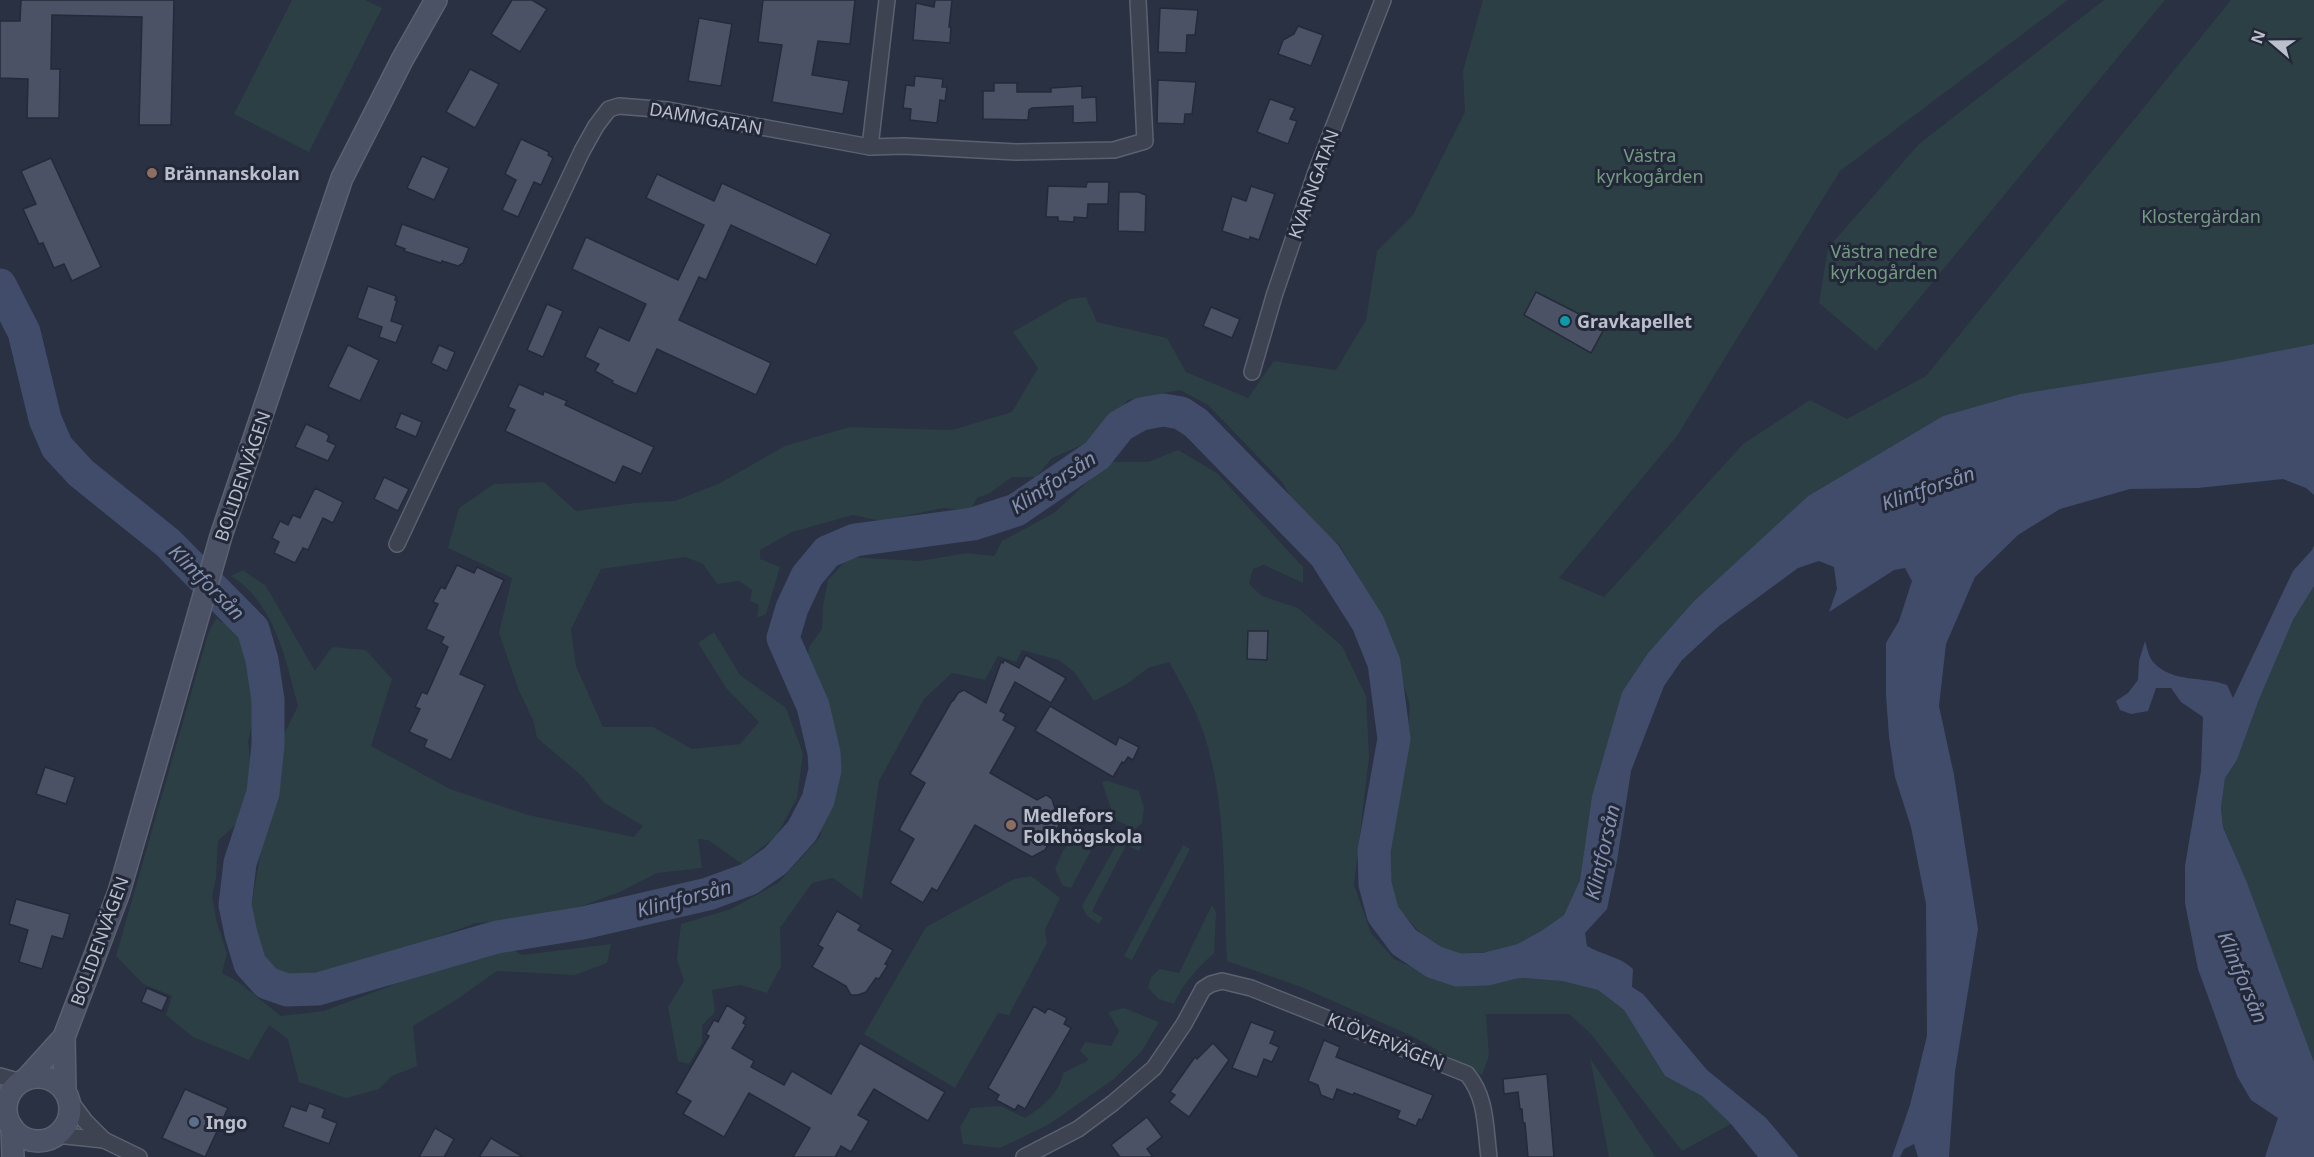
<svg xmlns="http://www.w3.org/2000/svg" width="2314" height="1157" font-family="'Noto Sans',sans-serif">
<rect width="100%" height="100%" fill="#293142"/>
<g fill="#2c3f44">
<polygon points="292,0 365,0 382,8 309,152 234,114"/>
<path d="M1483,0H2068L1840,171L1677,436L1559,578L1604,597L1743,444L1810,400L1847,419L1926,376L2231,0H2314V344L2221,362L2020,394L1943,416L1808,496L1694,601L1648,653L1622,692L1592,796L1580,880L1564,915L1541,931L1510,948L1486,952L1450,954L1422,935L1389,898L1388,839L1405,773L1410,705L1393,653L1371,599L1339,544L1303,517L1282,482L1208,405L1180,390L1128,400L1094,440L1052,458L1036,477H1012L990,493L977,498L970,511L943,508L881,521L853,515L792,532L760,550V559L780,567L766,614L757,618L759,605L750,601L752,590L739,581L717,584L703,564L686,557L601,569L571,629L576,666L603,727H653L692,749L740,744L759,722L726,688L698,643L714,632L740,675L786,708L803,754L797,798L777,835L742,864L708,840L698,839L702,868L657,873L620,892L566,912L528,920L476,923L421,943L300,980L268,972L254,944L252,903L259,861L275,785L281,740L298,706C286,660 274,602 231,576L243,570L266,586L315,671L332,647L366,650L392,679L371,746L450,789L528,815L634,837L643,826L603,802L582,776L537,738L533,720L519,691L499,633L512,578L448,548L459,508L494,484L544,482L576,511L635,503L675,501L720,483L785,446L849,427L952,430L1012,412L1038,368L1013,332L1070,299L1086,297L1097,322L1167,338L1186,372L1248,398L1274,361L1336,370L1366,320L1377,251L1413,215L1465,112L1463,71Z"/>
<polygon points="2104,0 2165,0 1876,351 1819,303 1828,248 1919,144"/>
<path d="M1178,450L1217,473L1303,567V583L1264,565L1253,569L1249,584L1262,596L1298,608L1342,646L1366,696L1369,757L1354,885L1371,933L1394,959L1442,980L1488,981L1524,978L1562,981L1598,990L1624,1010L1665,1076L1702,1096L1731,1124L1682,1151L1591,1034L1569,1014H1486L1489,1056L1482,1075L1412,1036L1301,987L1227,961C1223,881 1228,784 1195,711C1187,694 1178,678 1169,662L1148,668L1127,684L1094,701L1075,673L1059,660L1022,650L1016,662L998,656L985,680L952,673L924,699L879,781L862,899L833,878L812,883L780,928L781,966L767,993L740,985L712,990L715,1012L702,1025V1043L689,1064L678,1061L668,1007L684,981L677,959L681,924L731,909L778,883L820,837L829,778L836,772L839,763L833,748L827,710L806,668L809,647L822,629L823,605L828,580L849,557L920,561L967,553L994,556L1002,541L1054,513L1109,462H1148Z"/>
<polygon points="2314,586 2314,1062 2246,880 2223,826 2221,808 2225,778 2237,760 2258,702 2293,620"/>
<polygon points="216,618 238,633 250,662 249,677 257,706 248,741 253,785 245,816 218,841 216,878 212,896 217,923 227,953 222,973 237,981 281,1016 324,1011 446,965 507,946 522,955 611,944 607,963 575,975 497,971 456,1000 413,1026 417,1066 392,1076 379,1089 346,1098 299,1082 288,1039 269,1025 249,1060 193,1037 166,1015 172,996 143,984 116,956 208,634"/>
<polygon points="1108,781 1139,791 1144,808 1142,823 1135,829 1115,820 1102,782"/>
<polygon points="1087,836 1096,841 1071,888 1063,886 1055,869 1063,851 1074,837"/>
<polygon points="1126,837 1142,845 1139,851 1126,845 1092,911 1103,918 1099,924 1087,916 1082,906 1119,840"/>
<polygon points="1183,845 1190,849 1132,960 1124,956"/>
<polygon points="1031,876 1060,898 1045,930 1047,943 1009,1015 998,1013 955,1088 864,1034 926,927 1014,879"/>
<path d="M1212,905L1216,912L1214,953C1198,968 1182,984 1174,1004L1159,999L1148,988L1151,977L1160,969L1179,973Z"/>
<path d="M1124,1008L1159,1022L1142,1051L1114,1079L1048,1125L1000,1148L963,1144L960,1127L971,1108L1001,1106L1025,1118C1041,1108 1060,1093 1063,1073L1089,1060L1080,1051L1085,1042L1111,1046L1119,1031L1108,1012Z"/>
<polygon points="1590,1058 1653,1153 1655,1157 1609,1157"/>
</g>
<g fill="#404c6a">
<path d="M2314,344V495L2306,488L2283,479L2198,488L2130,489L2060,509L2018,535L1975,577L1946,644L1939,706L1954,775L1978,929L1955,1072L1949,1157H1918L1914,1144L1904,1149L1900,1157H1892L1910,1105L1927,1036L1926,904L1911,827L1895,777L1889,737L1886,695V643L1899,621L1912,581L1905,568L1894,570L1829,612L1837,589L1834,567L1819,561L1798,568L1719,626L1682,660L1664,686L1631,771L1617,861L1607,909L1585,933L1587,946C1602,955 1621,957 1633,969L1632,987L1643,994L1707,1070L1766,1118L1799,1157H1758L1731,1124L1702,1096L1665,1076L1624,1010L1598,990L1562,981L1524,978L1488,981L1486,952L1510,948L1541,931L1564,915L1580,880L1592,796L1622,692L1648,653L1694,601L1808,496L1943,416L2020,394L2221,362Z"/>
<path d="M2314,545V586L2293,620L2258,702L2237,760L2225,778L2221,808L2223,827L2246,880L2314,1062V1157H2265L2278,1118L2251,1100L2237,1076L2198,969L2185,903V866L2201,771L2203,717L2181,702L2171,688H2156L2148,711L2131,714L2120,710L2116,701L2128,693L2138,680L2139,661L2145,641C2147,648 2149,658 2154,663C2173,683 2203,676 2227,685L2233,698L2293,571L2312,550Z"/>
</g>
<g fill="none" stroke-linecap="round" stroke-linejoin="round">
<polyline stroke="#404c6a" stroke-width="33" points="0,285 24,332 45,419 57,447 81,473 168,543 253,629 262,660 268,700 268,745 263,793 240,863 235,905 241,934 250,964 267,983 287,990 318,989 497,937 583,923 708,894 749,879 775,861 802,831 818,800 825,770 824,753 813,706 783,638 792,608 807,576 827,552 855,540 973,524 1016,510 1097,455 1120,426 1141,414 1163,410 1181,413 1196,423 1325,555 1368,623 1384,663 1394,739 1374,851 1375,884 1383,914 1404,942 1434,962 1458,970 1487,969 1530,958"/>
</g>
<g fill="#4b5266" stroke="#242a39" stroke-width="1.5">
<polygon points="21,0 174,0 171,125 139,125 142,17 52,15 51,69 60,69 59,118 27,118 28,79 0,78 0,21 20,21"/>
<polygon points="512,0 532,0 547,9 520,52 491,34"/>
<polygon points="763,0 855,0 850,44 818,41 812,75 849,81 843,114 772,102 782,45 758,42"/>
<polygon points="935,0 952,0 949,27 951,27 950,43 913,40 916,3 934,7"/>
<polygon points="1160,8 1198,10 1195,35 1187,35 1186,53 1158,52"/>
<polygon points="699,18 732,24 721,86 688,81"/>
<polygon points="1298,26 1323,35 1311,66 1278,54 1283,40 1294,34"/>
<polygon points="470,69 499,84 475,128 446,112"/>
<polygon points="915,76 943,79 942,87 947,87 945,101 940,100 937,123 910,120 911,109 903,108 906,85 914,86"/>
<polygon points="1158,80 1196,82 1192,114 1185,114 1184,124 1157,123"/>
<polygon points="994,83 1017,83 1017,92 1051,92 1051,88 1082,86 1082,98 1096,97 1097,122 1073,123 1073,106 1032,108 1029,110 1028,120 983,119 983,91 994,91"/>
<polygon points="1270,99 1295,108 1290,119 1297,121 1288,144 1257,132"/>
<polygon points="521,139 549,152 548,155 553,158 541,185 534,182 518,217 502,210 516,180 505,174"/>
<polygon points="422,156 449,168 434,200 407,188"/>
<polygon points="51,158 101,267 72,281 64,264 54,268 43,243 39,244 23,209 36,204 21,171"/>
<polygon points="657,174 714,201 722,183 831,234 816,265 731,225 706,280 699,277 679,320 771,363 756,395 657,349 636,394 612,383 613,381 595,371 599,364 585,357 599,327 629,341 646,304 572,269 586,237 678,280 704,225 646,198"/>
<polygon points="1087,182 1109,182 1108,204 1088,204 1087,218 1074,217 1074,222 1058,221 1058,217 1046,217 1048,186 1086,187"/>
<polygon points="1251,186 1275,194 1259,240 1250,237 1249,240 1222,231 1232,196 1246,201"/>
<polygon points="1119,192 1138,192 1146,195 1145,232 1118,231"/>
<polygon points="402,224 469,248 463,263 458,266 442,261 441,263 404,251 405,249 395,245"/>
<polygon points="368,286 396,296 395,300 397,300 391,321 403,325 396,343 379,337 382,327 357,318"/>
<polygon points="1536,292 1605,327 1591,353 1524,315"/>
<polygon points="547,304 563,311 543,357 527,350"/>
<polygon points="1211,307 1240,319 1232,338 1203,326"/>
<polygon points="348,345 379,360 360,401 328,387"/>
<polygon points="439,345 455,352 447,371 431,363"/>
<polygon points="519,384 543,395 544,391 567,401 565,405 654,447 641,474 623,466 615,483 505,431 515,410 508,407"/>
<polygon points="401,413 422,422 416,437 395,428"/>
<polygon points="306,424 326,433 329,436 327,441 336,445 328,461 295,447"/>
<polygon points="384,477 409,489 398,511 374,499"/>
<polygon points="315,488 343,502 333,523 323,518 308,550 303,548 295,563 274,553 279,542 272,538 280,521 288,525 293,515 300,518"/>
<polygon points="457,565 474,573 477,567 504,580 460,674 485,685 451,760 424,747 427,740 409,732 420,709 415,707 422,692 427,694 448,647 441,643 444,637 426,629 438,604 433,602 441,587 445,589"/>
<polygon points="1248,631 1268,631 1267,660 1247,659"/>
<polygon points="1026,655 1066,678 1051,703 1015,682 1000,711 1006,714 1003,720 1016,727 990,773 1037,800 1046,795 1052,799 1055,809 1059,810 1059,825 1045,850 1032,857 975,825 937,891 932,888 923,903 890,883 914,839 899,830 925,783 910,774 952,701 953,701 958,693 964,690 986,703 1001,662 1003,663 1004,660 1019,668"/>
<polygon points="1050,706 1116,745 1119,737 1139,747 1133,760 1128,757 1124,763 1122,762 1113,777 1035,731"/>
<polygon points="45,767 75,777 66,804 36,794"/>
<polygon points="16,899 70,914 63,939 52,936 42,969 19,962 28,930 9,924"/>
<polygon points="837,911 861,925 858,930 893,950 885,964 888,965 879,979 876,978 866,992 858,995 851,995 846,986 812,967 823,948 818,945"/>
<polygon points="147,988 168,997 162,1011 141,1002"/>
<polygon points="727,1005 746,1017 743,1023 746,1025 732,1048 754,1061 751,1067 784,1085 792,1071 831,1094 860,1043 945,1092 928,1121 874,1089 858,1115 869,1121 851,1152 841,1146 835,1157 793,1157 810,1128 749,1093 724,1137 683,1114 691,1101 676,1093 709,1036 706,1034 714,1020 718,1022"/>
<polygon points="1034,1006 1045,1013 1048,1008 1067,1018 1064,1024 1071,1028 1025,1109 1018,1105 1015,1110 996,1100 999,1095 988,1088"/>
<polygon points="1251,1022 1275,1031 1270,1043 1279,1047 1272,1062 1264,1059 1257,1077 1232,1068"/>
<polygon points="1324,1040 1340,1047 1336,1057 1433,1095 1422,1120 1419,1119 1416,1126 1397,1118 1400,1111 1354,1093 1353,1095 1337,1089 1333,1100 1321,1095 1318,1085 1308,1081"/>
<polygon points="1213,1043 1229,1060 1189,1117 1169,1102 1175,1095 1170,1092 1195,1057 1197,1059"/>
<polygon points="1547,1074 1554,1157 1528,1157 1525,1123 1523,1123 1522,1109 1520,1109 1518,1092 1504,1094 1503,1079"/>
<polygon points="185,1089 228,1108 205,1157 162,1138"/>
<polygon points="309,1103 325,1109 322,1117 337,1123 329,1144 283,1127 291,1106 306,1111"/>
<polygon points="1147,1117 1162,1137 1147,1149 1153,1157 1120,1157 1111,1145"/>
<polygon points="435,1128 454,1139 444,1157 419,1157"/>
<polygon points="491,1138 523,1157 479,1157"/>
</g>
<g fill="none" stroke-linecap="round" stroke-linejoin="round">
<defs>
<g id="minor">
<polyline points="870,147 887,0"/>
<polyline points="1252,372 1274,296 1316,172 1383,0"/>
<polyline points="397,544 582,151 596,126 609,109 619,106 668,110 870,147 904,146 1016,152 1114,150 1145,141 1138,0"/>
<polyline points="0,1076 21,1082"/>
<polyline points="70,1101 85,1121 104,1140 139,1157"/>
<polyline points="0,1104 6,1109"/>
<polyline points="56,1135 104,1140"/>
<path d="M1024,1157L1078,1129L1113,1103L1154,1068L1184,1024L1203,989L1211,984L1222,981L1251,988L1467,1074C1487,1098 1485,1127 1489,1157"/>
</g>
<g id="secondary">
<circle cx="38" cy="1109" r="32"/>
<polyline points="26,1079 64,1037"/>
<polyline points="65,1091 64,1037 119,892 221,536 342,178 402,60 436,0"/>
<polyline points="12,1127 13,1157"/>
</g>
</defs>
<use href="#minor" stroke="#5c616f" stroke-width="18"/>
<use href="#secondary" stroke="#5c616f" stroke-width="24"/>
<use href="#minor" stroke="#3e4352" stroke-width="15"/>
<use href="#secondary" stroke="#4c5265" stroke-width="21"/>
</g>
<g fill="#8d6e63" stroke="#222838" stroke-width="2">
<circle cx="152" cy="173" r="6"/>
<circle cx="1011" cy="825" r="6"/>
</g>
<circle fill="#0f9aa8" stroke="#222838" stroke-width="2" cx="1565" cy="321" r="6"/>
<circle fill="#5c6f8a" stroke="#222838" stroke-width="2" cx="194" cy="1122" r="6"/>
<g text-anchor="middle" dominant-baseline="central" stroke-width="6" stroke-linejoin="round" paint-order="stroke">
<g font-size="18" fill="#bbbfcc" stroke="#222838">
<text transform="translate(706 118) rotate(10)">DAMMGATAN</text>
<text transform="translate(1313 184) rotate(-70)">KVARNGATAN</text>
<text transform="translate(242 476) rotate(-71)">BOLIDENVÄGEN</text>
<text transform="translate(99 941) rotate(-70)">BOLIDENVÄGEN</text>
<text transform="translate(1386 1041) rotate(22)">KLÖVERVÄGEN</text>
</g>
<g font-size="18" fill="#749b82" stroke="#222838">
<text x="1650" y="155">Västra<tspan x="1650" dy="21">kyrkogården</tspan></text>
<text x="2201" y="216">Klostergärdan</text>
<text x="1884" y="251">Västra nedre<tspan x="1884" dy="21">kyrkogården</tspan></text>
</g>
<g font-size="18" font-weight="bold" fill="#bbbfcc" stroke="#222838" text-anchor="start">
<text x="164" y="173">Brännanskolan</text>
<text x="1577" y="321">Gravkapellet</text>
<text x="1023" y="815">Medlefors<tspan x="1023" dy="21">Folkhögskola</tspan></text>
<text x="206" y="1122">Ingo</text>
</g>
<g font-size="20" font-style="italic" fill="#8591b1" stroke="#222838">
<text transform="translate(1053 482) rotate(-33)">Klintforsån</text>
<text transform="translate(1928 488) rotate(-19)">Klintforsån</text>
<text transform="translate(207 582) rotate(45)">Klintforsån</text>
<text transform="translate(1602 852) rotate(-77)">Klintforsån</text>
<text transform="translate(684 898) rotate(-15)">Klintforsån</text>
<text transform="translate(2243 977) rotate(67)">Klintforsån</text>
</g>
</g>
<g transform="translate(2272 42) rotate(290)" stroke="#222838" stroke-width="4.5" paint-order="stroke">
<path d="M0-4.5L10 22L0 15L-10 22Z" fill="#bbbfcc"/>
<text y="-9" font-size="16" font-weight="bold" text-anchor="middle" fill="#bbbfcc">N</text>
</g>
</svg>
